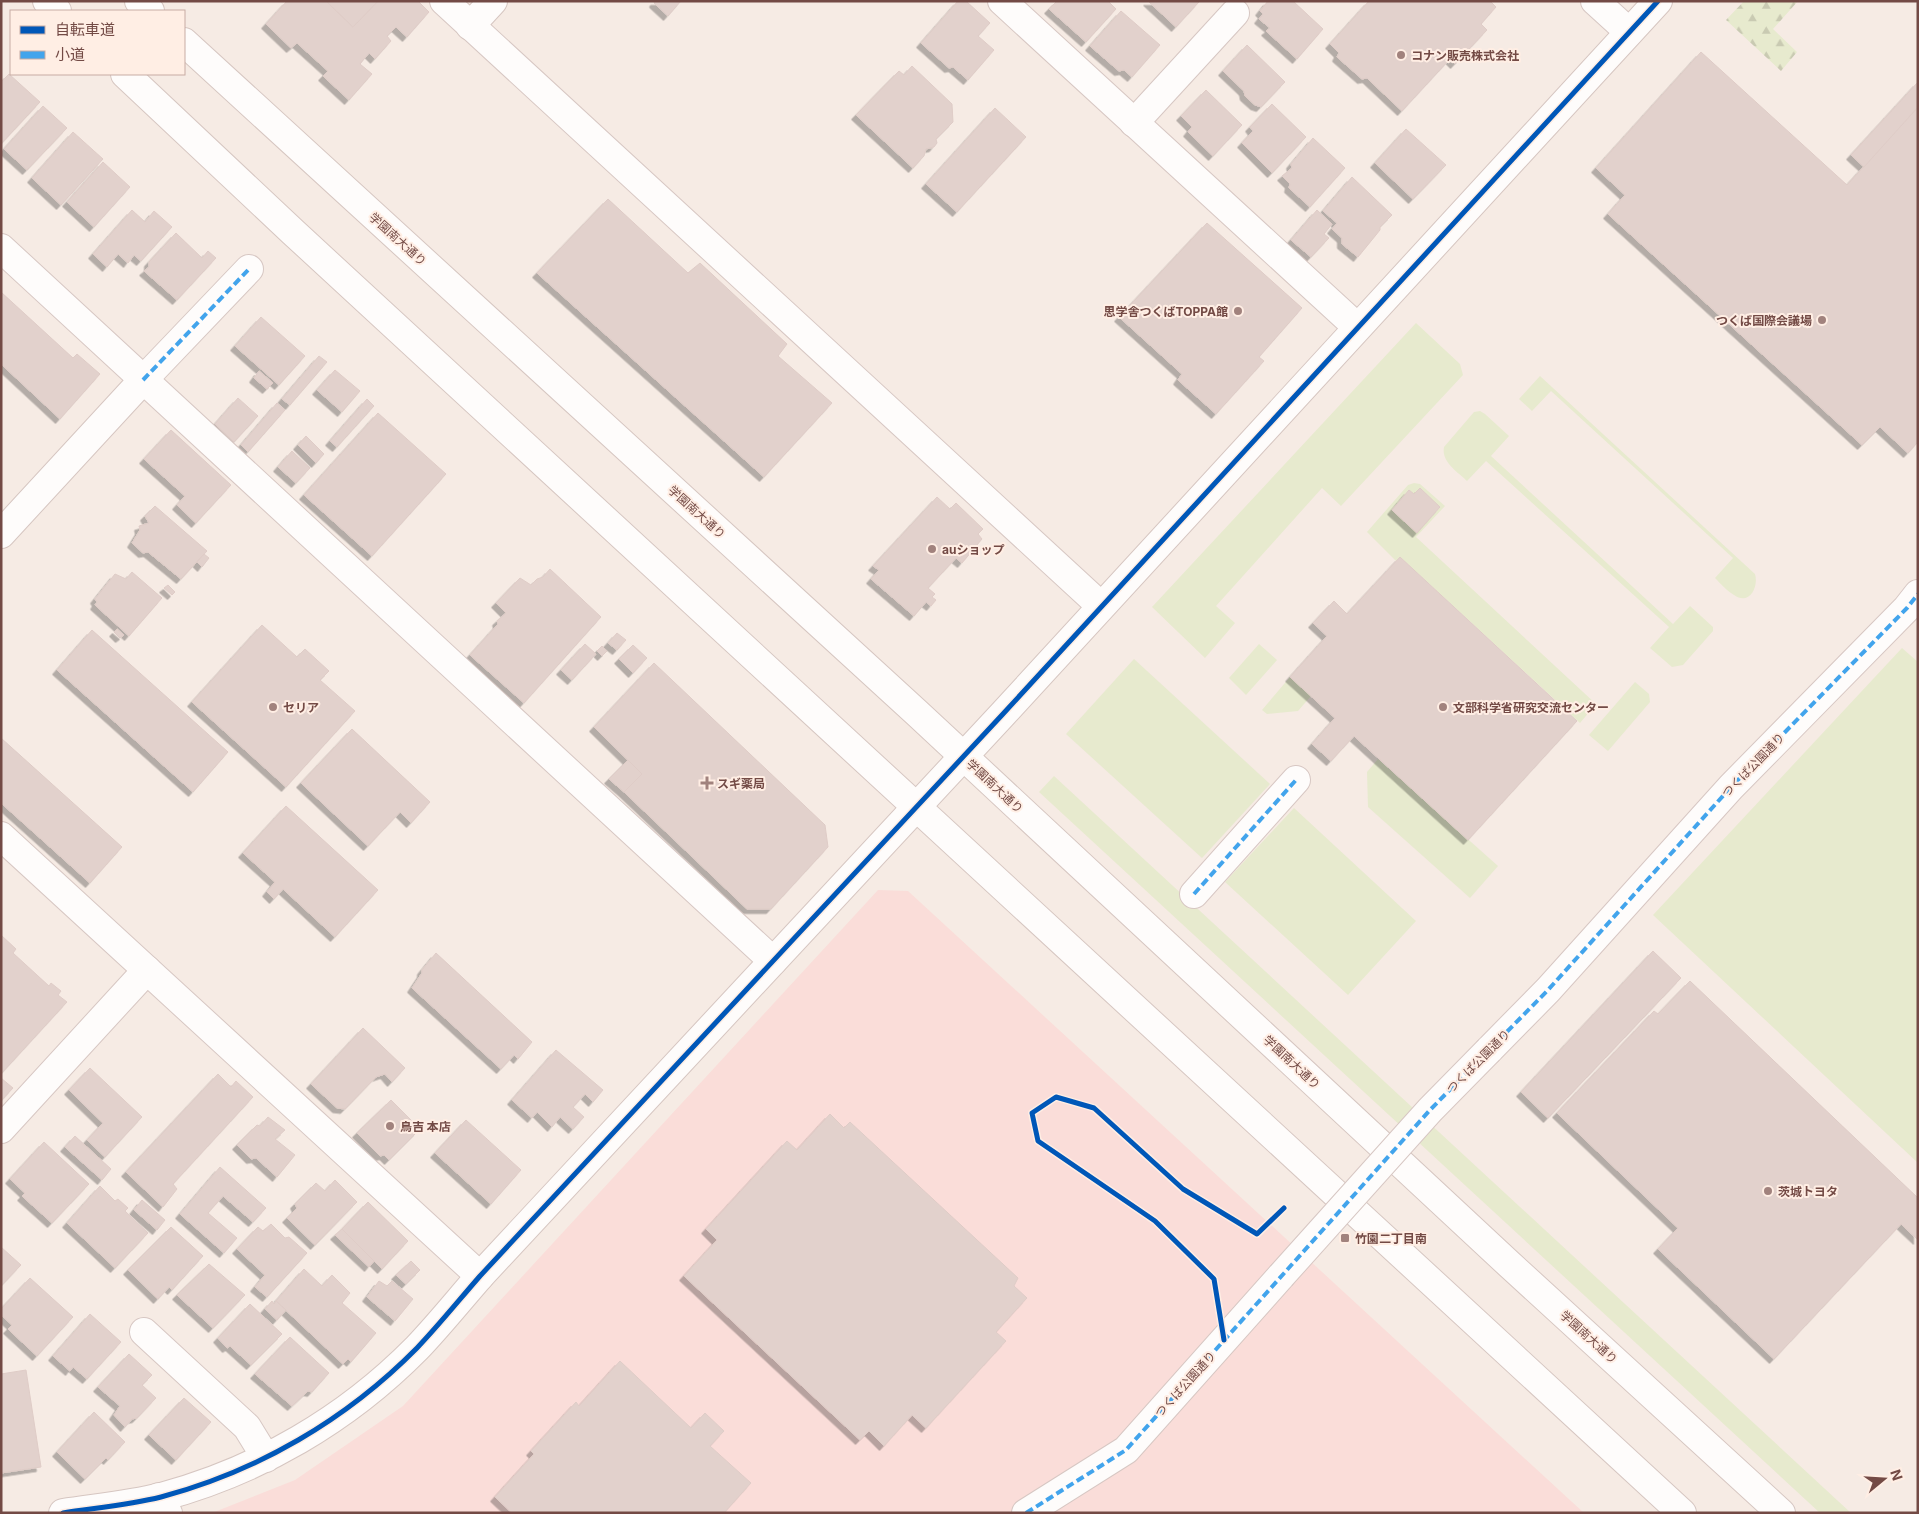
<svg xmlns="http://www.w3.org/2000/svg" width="1919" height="1514" font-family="Inter,'Noto Sans JP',sans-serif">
<defs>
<pattern id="forest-firs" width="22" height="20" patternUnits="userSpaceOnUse" patternTransform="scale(1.25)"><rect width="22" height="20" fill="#e7eace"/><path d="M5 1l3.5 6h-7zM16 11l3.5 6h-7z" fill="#c9cab2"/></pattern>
<filter id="shadow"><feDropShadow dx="-4.5" dy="4.5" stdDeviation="0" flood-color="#0004"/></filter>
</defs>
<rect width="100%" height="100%" fill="#f6ebe4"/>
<polygon fill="#faddd9" points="878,890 908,891 1584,1513 212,1513 295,1480 403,1406"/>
<g fill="#e7eace">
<polygon points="1416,323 1460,364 1463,375 1341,506 1322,488 1216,606 1235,623 1205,658 1152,607"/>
<path d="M1540,376L1755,574C1759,587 1749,606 1734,595C1727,591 1721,584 1715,578L1733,558L1551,391L1532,411L1519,399Z"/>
<path d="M1480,411L1485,414L1509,436L1491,456L1673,624L1690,606L1713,627V631L1683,665L1672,667L1650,648L1669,627L1486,461L1467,481C1458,472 1441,462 1444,447L1474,412Z"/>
<polygon points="1414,483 1420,484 1445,506 1416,537 1596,704 1580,723 1400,557 1396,561 1367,532 1408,485"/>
<polygon points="1259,644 1277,660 1246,695 1229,678"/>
<polygon points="1902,648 1918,662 1918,1163 1653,915"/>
<polygon points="1134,659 1270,784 1202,858 1066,734"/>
<polygon points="1290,677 1311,696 1298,711 1267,714 1262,710"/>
<polygon points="1635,682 1649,694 1650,702 1608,751 1589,735"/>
<polygon points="1378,759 1498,866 1470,898 1368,807 1367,772"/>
<polygon points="1054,776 1851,1513 1820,1513 1039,792"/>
<polygon points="1294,808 1416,921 1348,995 1225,882"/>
</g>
<polygon fill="url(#forest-firs)" points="1744,1 1798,1 1773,29 1797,52 1781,71 1726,20"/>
<g fill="#e2d1cc" stroke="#dfccc7" filter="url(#shadow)">
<polygon points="287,1 326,1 353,27 378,1 418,1 429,12 407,37 396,27 387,36 391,41 375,59 369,53 360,64 372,74 349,100 323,76 328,71 297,43 291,48 266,24"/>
<polygon points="326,1 378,1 353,27"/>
<polygon points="655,1 681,1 668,16 654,3"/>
<polygon points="958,1 966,1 990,23 978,36 994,50 968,80 953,67 949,68 921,43"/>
<polygon points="1057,1 1108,1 1116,9 1086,42 1049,9"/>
<polygon points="1148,1 1198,1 1199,2 1176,27"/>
<polygon points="1268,1 1293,1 1323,29 1297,59 1266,31 1270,28 1259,19 1263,14 1260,11"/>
<polygon points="1369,1 1490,1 1496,7 1481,24 1487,30 1455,64 1450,59 1402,111 1367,78 1362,79 1337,57 1339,53 1330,44"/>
<polygon points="1121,11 1160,45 1132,77 1124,70 1119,71 1090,46"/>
<polygon points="1247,45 1285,82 1261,107 1255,105 1245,96 1244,91 1223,71"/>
<polygon points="1701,52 1847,185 1918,107 1918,442 1908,453 1880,427 1862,445 1608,214 1625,195 1596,168"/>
<polygon points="912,66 952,104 953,122 936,139 937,143 934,147 926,149 924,156 913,168 856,115 899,71 904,75"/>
<polygon points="9,74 40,102 1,144 1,82"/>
<polygon points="1918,82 1918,107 1864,167 1851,155"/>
<polygon points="1206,90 1242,125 1213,156 1188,132 1192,127 1181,116"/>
<polygon points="1272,104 1306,137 1272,173 1242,143 1253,131 1250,127"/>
<polygon points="43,106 67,128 27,170 4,149"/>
<polygon points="995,108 1026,137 957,212 926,184"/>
<polygon points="1406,129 1446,165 1413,199 1375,163"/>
<polygon points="73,132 103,159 61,205 32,178"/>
<polygon points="1313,138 1345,168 1310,207 1289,188 1290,184 1282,176 1292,168 1291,164"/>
<polygon points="103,162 130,187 94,227 67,202"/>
<polygon points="1352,177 1392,215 1380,227 1380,230 1358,257 1342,244 1342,238 1332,229 1337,223 1323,211"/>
<polygon points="608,199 688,273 700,263 787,344 778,356 832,403 764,477 537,273"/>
<polygon points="132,210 145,222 154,211 172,227 141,261 134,255 128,263 118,254 107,267 93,254"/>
<polygon points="1317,210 1332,224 1324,234 1329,238 1311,257 1291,240"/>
<polygon points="1207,223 1302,308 1259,357 1264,361 1216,414 1178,380 1182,374 1119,317"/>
<polygon points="176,233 202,258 208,251 216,258 177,300 144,271 149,267 149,262"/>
<polygon points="1,292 73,358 77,354 100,374 60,419 1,364"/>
<polygon points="261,317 305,356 279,385 235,346"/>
<polygon points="319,356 327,362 290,405 282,399"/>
<polygon points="335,370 360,391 342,412 317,390"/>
<polygon points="259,371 273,383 267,389 254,378"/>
<polygon points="238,398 258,416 234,442 215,424"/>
<polygon points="367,399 374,406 337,447 330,441"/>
<polygon points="277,403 285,410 248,452 241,445"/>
<polygon points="378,413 446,474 372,556 304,495"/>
<polygon points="171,430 231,485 196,523 177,505 185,496 144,459"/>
<polygon points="306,436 324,454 316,463 298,445"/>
<polygon points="292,451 310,468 296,483 278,467"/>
<polygon points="1420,488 1440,507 1417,533 1392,510 1409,490 1414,494"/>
<polygon points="937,497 950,509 956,503 983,529 978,534 982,539 962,563 956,558 928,588 935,594 932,597 936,600 931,606 926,602 914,616 871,579 879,570 873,566"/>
<polygon points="155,506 207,551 181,579 148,552 143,553 132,543 140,530 139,526 149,523 145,516"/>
<polygon points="204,554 209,558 202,567 197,562"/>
<polygon points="1400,557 1577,721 1468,840 1354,736 1331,761 1312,744 1335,718 1290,677 1327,636 1313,623 1334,601 1347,614"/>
<polygon points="550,569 601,617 524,703 470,655 498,624 497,621 506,613 496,603 520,578 531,585 537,579 543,577"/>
<polygon points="132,572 162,598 129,636 95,605 97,602 95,599 115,574 126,579"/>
<polygon points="168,585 175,592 172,595 164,588"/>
<polygon points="262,625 297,657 305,649 329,671 320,680 355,711 286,787 192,702"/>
<polygon points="117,629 124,635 120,638 114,632"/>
<polygon points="92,630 228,752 193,792 57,670"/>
<polygon points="617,633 626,640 617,650 608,643"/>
<polygon points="585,644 596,654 572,680 561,670"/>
<polygon points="633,645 647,658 633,673 619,659"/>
<polygon points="602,646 607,651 602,656 597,651"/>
<polygon points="654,663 825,825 828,847 771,909 747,909 624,792 642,774 594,727"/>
<polygon points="352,729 430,802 411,823 400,812 368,846 301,783"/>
<polygon points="1,738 122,847 90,883 1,803"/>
<polygon points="628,760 642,774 624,792 609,779"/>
<polygon points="286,806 378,890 335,937 283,889 274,899 267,892 275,882 243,853"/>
<polygon points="1,935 16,949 13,953 49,986 51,983 61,991 58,995 67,1002 1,1074"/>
<polygon points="1653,951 1681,978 1548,1118 1521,1092"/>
<polygon points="436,953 532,1042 518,1059 514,1055 501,1069 412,988 422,973 422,970"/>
<polygon points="1690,981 1918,1198 1918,1240 1901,1224 1774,1359 1658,1249 1678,1228 1557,1113 1654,1011 1658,1014"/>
<polygon points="363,1028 405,1068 392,1082 385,1074 376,1077 345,1109 337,1108 311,1084"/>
<polygon points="556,1050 603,1090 593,1102 585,1094 573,1107 584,1117 573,1129 560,1117 552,1127 537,1112 532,1118 512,1100"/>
<polygon points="90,1068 142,1117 105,1157 87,1140 103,1123 69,1090"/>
<polygon points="218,1074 231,1087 236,1081 253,1097 173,1184 177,1189 163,1207 126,1172"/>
<polygon points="1,1078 13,1088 1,1101"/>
<polygon points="391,1100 413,1122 418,1131 389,1160 384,1155 380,1156 357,1133"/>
<polygon points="830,1114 844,1128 850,1122 1018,1278 1014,1286 1027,1298 996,1332 1006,1341 926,1428 912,1415 884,1446 869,1431 860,1440 684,1276 717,1240 706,1229 787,1141 797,1150"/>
<polygon points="268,1117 285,1130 275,1139 295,1155 277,1177 256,1158 251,1159 237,1145 257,1125 260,1126"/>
<polygon points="466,1120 521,1170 491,1204 435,1153"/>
<polygon points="75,1136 111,1169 102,1180 65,1147"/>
<polygon points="44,1142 89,1184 52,1223 22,1196 25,1193 10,1179"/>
<polygon points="220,1167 266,1208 253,1222 223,1196 208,1213 237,1238 224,1253 180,1214"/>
<polygon points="335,1180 357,1202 315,1245 287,1218 297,1208 295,1204 316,1183 325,1191"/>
<polygon points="100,1186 115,1201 118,1199 128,1208 125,1211 148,1233 115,1268 67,1223"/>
<polygon points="142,1200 165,1220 157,1230 134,1210"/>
<polygon points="368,1202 408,1241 382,1269 342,1229"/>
<polygon points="271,1224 285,1238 289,1237 307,1253 267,1297 255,1287 265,1275 237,1249 258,1227 263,1231"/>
<polygon points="171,1227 203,1256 172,1290 169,1287 158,1299 128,1270"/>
<polygon points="342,1229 374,1261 369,1267 335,1235"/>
<polygon points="1,1247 21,1265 1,1286"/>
<polygon points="411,1261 420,1270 406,1284 396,1275"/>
<polygon points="209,1264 245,1295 213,1328 177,1295"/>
<polygon points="304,1269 322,1286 332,1275 350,1293 342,1303 376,1333 351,1362 348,1359 343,1364 276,1301"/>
<polygon points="30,1278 73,1317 37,1356 8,1329 12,1325 1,1315 1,1309"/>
<polygon points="379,1281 387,1286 392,1281 413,1299 395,1321 367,1297"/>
<polygon points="272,1301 274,1304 276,1301 286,1310 277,1320 265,1309"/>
<polygon points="250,1304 282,1334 251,1365 230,1346 227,1348 218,1338"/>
<polygon points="90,1314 121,1342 87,1379 73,1367 70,1371 53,1356"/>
<polygon points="290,1337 329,1373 312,1392 308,1391 292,1406 255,1374"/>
<polygon points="129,1354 152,1375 142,1385 156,1398 137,1418 132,1419 125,1427 114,1415 120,1406 98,1387"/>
<polygon points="620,1361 691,1428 705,1413 724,1431 710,1446 751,1483 724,1513 512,1513 495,1497 534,1454 531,1451 576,1402 579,1406"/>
<polygon points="26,1370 41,1467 1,1473 1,1374"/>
<polygon points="184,1398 211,1422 176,1460 149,1435"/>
<polygon points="94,1412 125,1442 108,1460 106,1458 85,1479 57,1452"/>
</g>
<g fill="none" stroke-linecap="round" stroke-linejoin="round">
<defs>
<g id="street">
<polyline points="444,1 1101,606"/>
<polyline points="1002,1 1357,327"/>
<polyline points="1595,1 1629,32"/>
<polyline points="1134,123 1235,13"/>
<polyline points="1,248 773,961"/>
<polyline points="143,380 249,269"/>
<polyline points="1,836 480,1276"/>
<polyline points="1194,894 1296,780"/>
<polyline points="1489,1050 1548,990 1731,787 1907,608 1918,594"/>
<polyline points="1,1129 147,970"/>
<polyline points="144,1332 247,1427 266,1458"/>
<polyline points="159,1497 168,1513"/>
<polyline points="1026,1513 1126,1450 1281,1276"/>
</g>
<g id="secondary">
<polyline points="47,1 57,11"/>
<polyline points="139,1 150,11"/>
<polyline points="470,26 493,1"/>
<polyline points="184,42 917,713 1509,1264 1781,1513"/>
<polyline points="125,74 293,232 1682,1513"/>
<polyline points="1,534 143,380"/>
<path d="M63,1513C95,1508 129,1505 161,1497C258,1471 346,1420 417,1348C439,1325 459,1300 480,1276L1002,715L1658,1"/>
</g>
</defs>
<use href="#street" stroke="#d7c7c3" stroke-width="30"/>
<use href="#secondary" stroke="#d6c6c1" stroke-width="30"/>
<use href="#street" stroke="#fefcfb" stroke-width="28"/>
<use href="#secondary" stroke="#fefcfb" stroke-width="28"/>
<defs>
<polyline id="street-bridge" points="1281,1276 1430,1110 1489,1050"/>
</defs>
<use href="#street-bridge" stroke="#d7c7c3" stroke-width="30" stroke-linecap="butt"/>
<use href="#street-bridge" stroke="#fefcfb" stroke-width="28"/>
<g stroke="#42a4ec" stroke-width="4" stroke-dasharray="8 4" stroke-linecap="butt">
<polyline points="143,380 249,269"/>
<polyline points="1194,894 1296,780"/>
<polyline points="1026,1513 1126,1450 1430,1110 1548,990 1731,787 1907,608 1918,594"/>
</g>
<defs>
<g id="cycleway">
<polyline points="1224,1340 1214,1279 1155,1221 1038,1141 1032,1113 1056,1097 1094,1108 1183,1189 1257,1234 1284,1208"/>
<path d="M63,1513C95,1508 129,1505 161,1497C258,1471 346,1420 417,1348C439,1325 459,1300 480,1276L1002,715L1658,1"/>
</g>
</defs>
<use href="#cycleway" stroke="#ffeee4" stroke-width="8"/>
<use href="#cycleway" stroke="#0057b8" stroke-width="5"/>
</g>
<g fill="#a1827d" stroke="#ffeee4" stroke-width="2">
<circle cx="1401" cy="55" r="5"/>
<circle cx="1238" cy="311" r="5"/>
<circle cx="1822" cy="320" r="5"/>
<circle cx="932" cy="549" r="5"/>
<circle cx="273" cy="707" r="5"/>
<circle cx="1443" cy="707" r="5"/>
<path d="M704.5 775.5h5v5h5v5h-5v5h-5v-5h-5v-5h5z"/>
<circle cx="390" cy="1126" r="5"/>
<circle cx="1768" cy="1191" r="5"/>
<rect x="1340" y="1233" width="10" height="10" rx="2.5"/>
</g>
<g text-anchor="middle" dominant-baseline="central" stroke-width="4" stroke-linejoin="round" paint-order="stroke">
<g font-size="12" font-weight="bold" fill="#734a45" stroke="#ffeee4" text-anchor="start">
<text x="1411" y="55">コナン販売株式会社</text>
<text x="1228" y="311" text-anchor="end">思学舎つくばTOPPA館</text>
<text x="1812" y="320" text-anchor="end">つくば国際会議場</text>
<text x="942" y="549">auショップ</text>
<text x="283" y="707">セリア</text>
<text x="1453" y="707">文部科学省研究交流センター</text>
<text x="717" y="783">スギ薬局</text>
<text x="400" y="1126">鳥吉 本店</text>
<text x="1778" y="1191">茨城トヨタ</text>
<text x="1355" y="1238">竹園二丁目南</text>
</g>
<g font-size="12" fill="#734a45" stroke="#ffeee4">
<text transform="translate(398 239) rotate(42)">学園南大通り</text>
<text transform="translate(697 512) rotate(42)">学園南大通り</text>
<text transform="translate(1753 765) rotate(-46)">つくば公園通り</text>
<text transform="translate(995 786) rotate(43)">学園南大通り</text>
<text transform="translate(1478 1061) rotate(-45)">つくば公園通り</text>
<text transform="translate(1292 1062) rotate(43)">学園南大通り</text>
<text transform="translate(1589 1337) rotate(42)">学園南大通り</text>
<text transform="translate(1185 1384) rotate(-48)">つくば公園通り</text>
</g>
</g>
<rect width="1919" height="1514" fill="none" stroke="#734a45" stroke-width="5"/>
<rect x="10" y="10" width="175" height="65" fill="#ffeee4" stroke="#c7aca4"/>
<rect x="20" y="26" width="25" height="8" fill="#0057b8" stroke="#c7aca4"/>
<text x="55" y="35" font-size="15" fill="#734a45">自転車道</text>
<rect x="20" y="51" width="25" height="8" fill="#42a4ec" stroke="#c7aca4"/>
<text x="55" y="60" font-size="15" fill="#734a45">小道</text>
<g transform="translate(1884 1479) rotate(72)" stroke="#ffeee4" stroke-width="4" paint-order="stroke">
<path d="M0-4L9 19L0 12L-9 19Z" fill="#734a45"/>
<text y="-8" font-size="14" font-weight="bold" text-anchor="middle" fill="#734a45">N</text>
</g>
</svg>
